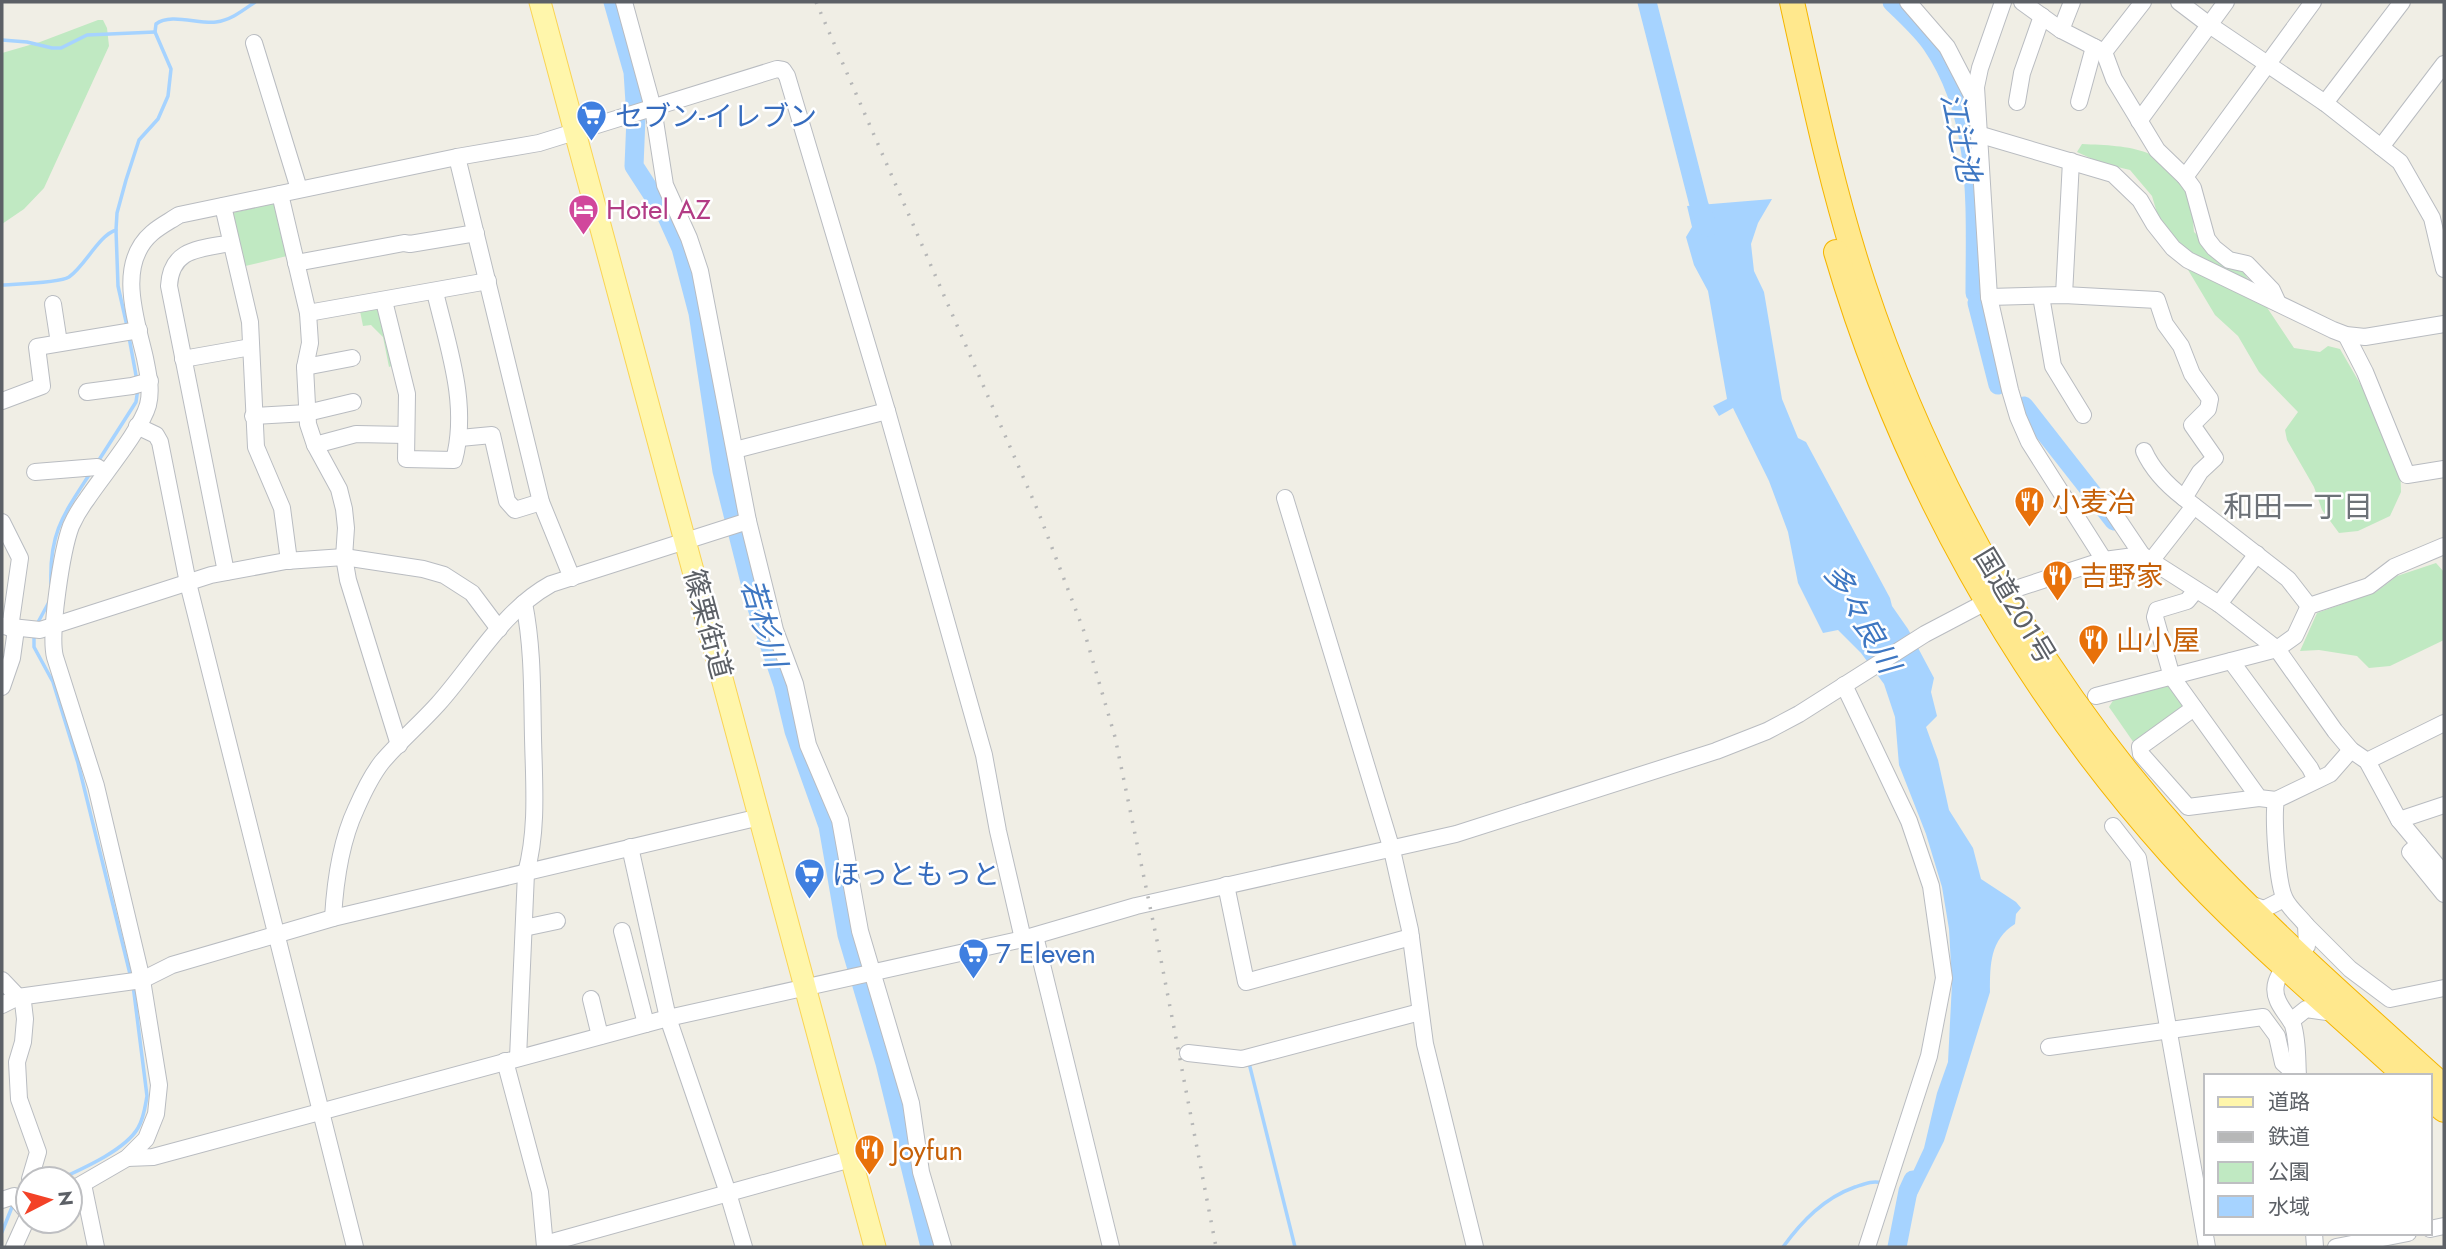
<svg xmlns="http://www.w3.org/2000/svg" width="2446" height="1249" font-family="Jost,'Noto Sans JP',sans-serif">
<rect width="100%" height="100%" fill="#f0eee5"/>
<g fill="#c0e9c2">
<polygon points="98,20 103,20 107,28 109,46 44,188 24,209 2,224 2,53 40,42"/>
<path d="M2082,144C2130,146 2171,147 2190,199C2193,209 2193,222 2194,232L2217,253L2242,270L2294,348L2320,352L2328,346L2340,349L2362,387L2379,426L2400,457L2401,492L2390,516L2358,531L2339,533L2322,510L2314,487L2287,440L2285,430L2298,412L2259,372L2238,336L2215,315L2160,223L2152,196L2130,170L2101,163L2077,152Z"/>
<polygon points="275,203 287,256 241,267 228,214"/>
<polygon points="381,308 396,364 389,367 383,337 371,325 363,326 360,311"/>
<polygon points="2436,563 2444,572 2444,640 2390,666 2369,668 2357,656 2319,650 2300,651 2317,613 2376,592 2397,576"/>
<polygon points="2166,685 2173,686 2184,704 2154,731 2134,743 2109,707 2114,699"/>
</g>
<path fill="#a6d3ff" d="M1772,199L1758,223L1751,244L1754,271L1764,292L1782,399L1798,438L1806,442L1890,598L1892,606L1908,629L1934,678L1931,692L1937,716L1926,727L1938,760L1949,810L1973,848L1981,879L2016,902L2021,908L2016,914L2015,924C1990,940 1990,964 1990,992L1944,1141L1912,1205L1899,1202L1924,1148L1937,1093L1948,1062L1952,983L1949,929L1942,887L1926,834L1899,765L1895,717L1884,684L1861,653L1838,630L1823,633L1798,583L1788,532L1769,481L1733,408L1719,416L1713,406L1727,399L1708,291L1694,265L1686,237L1692,227L1687,206Z"/>
<g fill="none" stroke-linecap="round" stroke-linejoin="round">
<g stroke="#a6d3ff" stroke-width="3.5">
<polyline points="2,40 27,42 52,48 61,48 87,35 155,32"/>
<polyline points="116,230 118,286 127,326"/>
<path d="M2,285C16,284 59,283 69,277C85,266 99,235 116,230L117,213L126,180L139,140L158,119L168,96L171,69L155,32L156,24C170,13 198,24 216,22C231,20 242,11 255,2"/>
<polyline points="129,337 137,381"/>
<polyline points="97,463 136,402 138,388"/>
<path d="M51,584C49,532 64,514 91,472"/>
<polyline points="36,626 49,602"/>
<polyline points="34,633 34,647 53,682 78,763 131,978"/>
<polyline points="1249,1063 1295,1247"/>
<path d="M60,1179C84,1168 125,1150 138,1128C144,1118 145,1107 147,1096L133,985"/>
<polyline points="2,1232 14,1202"/>
<path d="M1783,1247C1802,1221 1824,1198 1855,1187C1864,1184 1873,1180 1882,1183"/>
</g>
<g stroke="#a6d3ff" stroke-width="19">
<polyline points="613,2 633,72 636,118 634,166 667,217 681,248 688,275 698,313 722,471 755,602 783,685 794,731 828,826 847,935 885,1063 930,1247"/>
<polyline points="1647,2 1699,205 1708,227"/>
<path d="M1892,2C1905,15 1922,30 1932,45C1982,118 1975,209 1975,293"/>
<polyline points="1977,303 1998,385"/>
<polyline points="2024,406 2114,521"/>
<polyline points="1897,1247 1908,1191 1913,1180"/>
</g>
<defs>
<g id="minor">
<polyline points="624,2 653,108 665,185 689,238 700,271 748,521 775,630 795,684 808,745 840,820 860,931 911,1103 921,1172 943,1247"/>
<polyline points="1908,2 1947,47 1975,101"/>
<polyline points="2003,2 1980,68 1976,87 1989,297 2010,390 2018,417 2029,442 2104,560"/>
<polyline points="2022,2 2061,30 2104,52 2114,79 2157,150 2185,177 2193,188 2207,239 2214,248 2229,260 2247,264 2272,290 2278,303"/>
<polyline points="2179,2 2208,24 2325,103 2400,162 2432,218 2444,269"/>
<polyline points="2061,30 2072,2"/>
<polyline points="254,43 299,189"/>
<polyline points="2104,52 2143,2"/>
<polyline points="2017,102 2022,73 2042,16"/>
<polyline points="2079,102 2094,47"/>
<polyline points="2325,103 2402,2"/>
<polyline points="2139,121 2226,2"/>
<polyline points="1981,135 2113,174 2140,200 2154,224 2173,248 2188,260 2333,330 2346,335 2365,337 2444,324"/>
<polyline points="2381,147 2444,64"/>
<polyline points="457,157 541,502 572,578"/>
<polyline points="2185,177 2313,2"/>
<polyline points="280,194 308,313 310,343 305,367 308,424 315,445 339,489 344,509 346,528 344,557 348,580 399,745"/>
<polyline points="223,206 250,322 256,447 282,508 289,561"/>
<polyline points="296,263 404,243 410,244 476,233"/>
<polyline points="2064,295 2071,161"/>
<polyline points="2041,296 2053,366 2083,415"/>
<polyline points="1989,297 2064,295 2157,300 2165,324 2181,346 2192,374 2210,399 2208,409 2192,425 2215,458 2200,472 2184,498 2288,579 2309,606"/>
<path d="M384,301L407,394L406,459L454,460C469,404 448,347 435,292"/>
<polyline points="53,304 59,343"/>
<polyline points="308,313 488,281"/>
<polyline points="2346,335 2365,372 2407,475 2444,469"/>
<polyline points="183,359 251,347"/>
<polyline points="305,367 352,358"/>
<polyline points="87,392 132,386 150,381"/>
<polyline points="2,401 42,386 37,347 139,330"/>
<polyline points="253,416 307,413 353,402"/>
<polyline points="137,426 156,435 160,442 188,583 355,1247"/>
<polyline points="460,438 492,435 507,501 515,510 541,502"/>
<polyline points="315,445 356,434 406,435"/>
<polyline points="735,450 887,411"/>
<path d="M2144,451C2153,471 2167,485 2184,498"/>
<polyline points="35,472 97,467 105,472"/>
<polyline points="1285,498 1392,850 1410,930 1425,1044 1475,1247"/>
<polyline points="2107,503 2142,555"/>
<polyline points="2,522 20,558 10,628"/>
<polyline points="2151,561 2194,506"/>
<path d="M226,572L169,286C171,248 200,249 231,243"/>
<polyline points="2196,590 2187,601 2157,610 2155,617 2172,677 2259,798 2276,800"/>
<polyline points="2219,604 2257,554"/>
<polyline points="2,626 40,630 211,575 286,561 344,557 423,569 444,575 472,593 499,629"/>
<polyline points="2231,661 2310,768 2316,780"/>
<polyline points="1844,685 1909,821 1931,886 1944,978 1929,1056 1867,1247"/>
<polyline points="2,687 12,658 16,629"/>
<polyline points="2096,696 2277,649 2295,636 2309,606 2369,586 2394,567 2444,546"/>
<polyline points="2194,708 2140,747 2141,754 2188,807 2259,798"/>
<polyline points="2367,761 2444,723"/>
<polyline points="2399,820 2444,805"/>
<polyline points="2113,826 2138,858 2207,1247"/>
<polyline points="2419,844 2444,874"/>
<polyline points="630,847 668,1018 728,1193 744,1247"/>
<polyline points="1226,885 1246,982 1411,937"/>
<polyline points="2247,903 2264,909 2284,899"/>
<path d="M333,918C335,883 341,841 356,809C363,793 371,776 382,762C399,742 420,724 438,704C474,664 502,611 551,584L748,521"/>
<polyline points="2306,925 2350,969 2390,999 2444,988"/>
<polyline points="524,928 557,921"/>
<polyline points="622,931 646,1024"/>
<polyline points="1035,936 1111,1247"/>
<polyline points="2,980 23,1002 25,1019 23,1042 17,1062 19,1099 38,1152 30,1179"/>
<polyline points="591,999 600,1036"/>
<polyline points="2,1005 18,997 142,980 172,965 333,918 760,817"/>
<polyline points="2291,1021 2306,1009 2334,1013"/>
<polyline points="2049,1047 2263,1017 2277,1036 2283,1063 2298,1076"/>
<polyline points="1188,1053 1242,1059 1420,1012"/>
<path d="M518,1058L526,873C538,829 534,783 533,738C532,692 533,648 524,603"/>
<polyline points="505,1061 540,1192 545,1247"/>
<path d="M2298,1076C2297,1060 2298,1041 2293,1025C2289,1017 2282,1010 2278,1001C2267,978 2292,960 2307,946L2306,925C2300,917 2289,908 2285,899C2277,884 2273,817 2276,800L2330,774L2351,750"/>
<polyline points="127,1158 153,1157 668,1018 1023,939 1136,906 1456,834 1716,751 1767,731 1799,714 1925,634 2003,593 2104,560 2142,555 2219,604 2277,649 2335,731 2351,750 2367,761 2399,820 2419,844 2410,852 2444,894"/>
<polyline points="83,1184 96,1247"/>
<path d="M70,1191L127,1158L146,1139L156,1114L159,1085L142,980L96,786L55,657C49,633 62,550 71,526C75,517 81,507 87,499C103,475 141,430 148,405C152,389 148,374 145,358C136,319 116,264 152,233C160,226 170,221 179,215L457,157L539,143L777,69L783,70L787,76L887,411L984,755L998,831L1023,939"/>
<polyline points="2,1200 14,1196 28,1213"/>
<polyline points="2430,1229 2444,1226"/>
<polyline points="2314,1233 2315,1247"/>
<polyline points="545,1244 851,1159"/>
<polyline points="14,1247 28,1216"/>
<polyline points="2336,1247 2408,1233"/>
</g>
<polyline id="major" points="540,2 875,1247"/>
<g id="highway">
<path d="M1792,2C1813,97 1833,193 1864,286C1932,491 2044,685 2189,845C2268,931 2357,1008 2444,1087"/>
<path d="M1836,252C1901,474 2017,682 2171,854C2243,934 2327,1003 2406,1076"/>
<polyline points="2430,1098 2444,1110"/>
</g>
</defs>
<use href="#minor" stroke="#b9bcc1" stroke-width="18"/>
<use href="#major" stroke="#fad454" stroke-width="23"/>
<use href="#highway" stroke="#f5b500" stroke-width="26"/>
<use href="#minor" stroke="#fff" stroke-width="16"/>
<use href="#major" stroke="#fff6ab" stroke-width="21"/>
<use href="#highway" stroke="#ffe88d" stroke-width="24"/>
<polyline stroke="#b6b7b7" stroke-width="3.5" stroke-dasharray="2 9" stroke-linecap="butt" points="816,2 1038,511 1085,634 1115,737 1161,960 1216,1247"/>
</g>
<defs>
<symbol id="supermarket-pin" viewBox="-11 -11 22 30"><path d="M0 17L-7.5 6A9.5 9.5 0 1 1 7.5 6Z" fill="#3f7fe0" stroke="#fff"/><path d="M-6-5.5h2.5l.6 2H6L4.5 2H-2.5L-4.4-4H-6ZM-1.5 3.2a1.3 1.3 0 1 0 .1 0ZM3 3.2a1.3 1.3 0 1 0 .1 0Z" fill="#fff"/></symbol>
<symbol id="hotel-pin" viewBox="-11 -11 22 30"><path d="M0 17L-7.5 6A9.5 9.5 0 1 1 7.5 6Z" fill="#d1479c" stroke="#fff"/><path d="M-6-4.5h1.5V1H6V5H4.5V3h-9V5H-6ZM-4 0a1.8 1.8 0 1 1 3.6 0ZM.5 0V-2.5h3Q6-2.5 6 0Z" fill="#fff"/></symbol>
<symbol id="restaurant-pin" viewBox="-11 -11 22 30"><path d="M0 17L-7.5 6A9.5 9.5 0 1 1 7.5 6Z" fill="#e8710a" stroke="#fff"/><path d="M-5-6h1v4h1v-4h1v4h1v-4h1v5L-1.5 .5V6h-2V.5L-5-1ZM5-6V6H3V1.5H1.5Q1.5-4 5-6Z" fill="#fff"/></symbol>
</defs>
<g fill-rule="evenodd">
<use href="#supermarket-pin" x="574" y="98" width="35" height="47"/>
<use href="#hotel-pin" x="566" y="192" width="35" height="47"/>
<use href="#restaurant-pin" x="2012" y="484" width="35" height="47"/>
<use href="#restaurant-pin" x="2040" y="558" width="35" height="47"/>
<use href="#restaurant-pin" x="2076" y="622" width="35" height="47"/>
<use href="#supermarket-pin" x="792" y="856" width="35" height="47"/>
<use href="#supermarket-pin" x="956" y="936" width="35" height="47"/>
<use href="#restaurant-pin" x="852" y="1132" width="35" height="47"/>
</g>
<g text-anchor="middle" dominant-baseline="central" stroke-width="5" stroke-linejoin="round" paint-order="stroke">
<g font-size="28" fill="#366cbe" stroke="#fff" text-anchor="start">
<text x="615" y="116">セブン-イレブン</text>
<text x="832" y="874">ほっともっと</text>
<text x="996" y="953">7 Eleven</text>
</g>
<g font-size="28" fill="#b23c85" stroke="#fff" text-anchor="start">
<text x="606" y="209">Hotel AZ</text>
</g>
<g font-size="28" fill="#c56008" stroke="#fff" text-anchor="start">
<text x="2052" y="502">小麦冶</text>
<text x="2080" y="576">吉野家</text>
<text x="2116" y="640">山小屋</text>
<text x="892" y="1150">Joyfun</text>
</g>
<g font-size="28" fill="#5c6066" stroke="#fff">
<text transform="translate(2015 606) rotate(59)">国道201号</text>
<text transform="translate(708 624) rotate(75)">篠栗街道</text>
</g>
<g font-size="30" font-style="italic" fill="#3e77c2" stroke="#fff">
<text transform="translate(1961 137) rotate(78)">江辻池</text>
<text transform="translate(1862 618) rotate(60)">多々良川</text>
<text transform="translate(764 623) rotate(73)">若杉川</text>
</g>
<g font-size="30" fill="#6d7278" stroke="#fff">
<text x="2298" y="506">和田一丁目</text>
</g>
</g>
<rect width="2446" height="1249" fill="none" stroke="#5c6066" stroke-width="7"/>
<rect x="2204" y="1074" width="228" height="161" fill="#ffffff" stroke="#bebfc2" stroke-width="2"/>
<rect x="2218" y="1097" width="35" height="10" fill="#fff6ab" stroke="#bebfc2" stroke-width="2"/>
<text x="2268" y="1109" font-size="21" fill="#5c6066">道路</text>
<rect x="2218" y="1132" width="35" height="10" fill="#b6b7b7" stroke="#bebfc2" stroke-width="2"/>
<text x="2268" y="1144" font-size="21" fill="#5c6066">鉄道</text>
<rect x="2218" y="1162" width="35" height="21" fill="#c0e9c2" stroke="#bebfc2" stroke-width="2"/>
<text x="2268" y="1179" font-size="21" fill="#5c6066">公園</text>
<rect x="2218" y="1196" width="35" height="21" fill="#a6d3ff" stroke="#bebfc2" stroke-width="2"/>
<text x="2268" y="1214" font-size="21" fill="#5c6066">水域</text>
<g transform="translate(49 1200) rotate(84)"><circle r="33" fill="#ffffff" stroke="#bebfc2" stroke-width="2"/>
<path d="M0-5L12 26L0 18L-12 26Z" fill="#f34227"/>
<text y="-10" font-size="19" font-weight="bold" text-anchor="middle" fill="#5c6066">N</text>
</g>
</svg>
